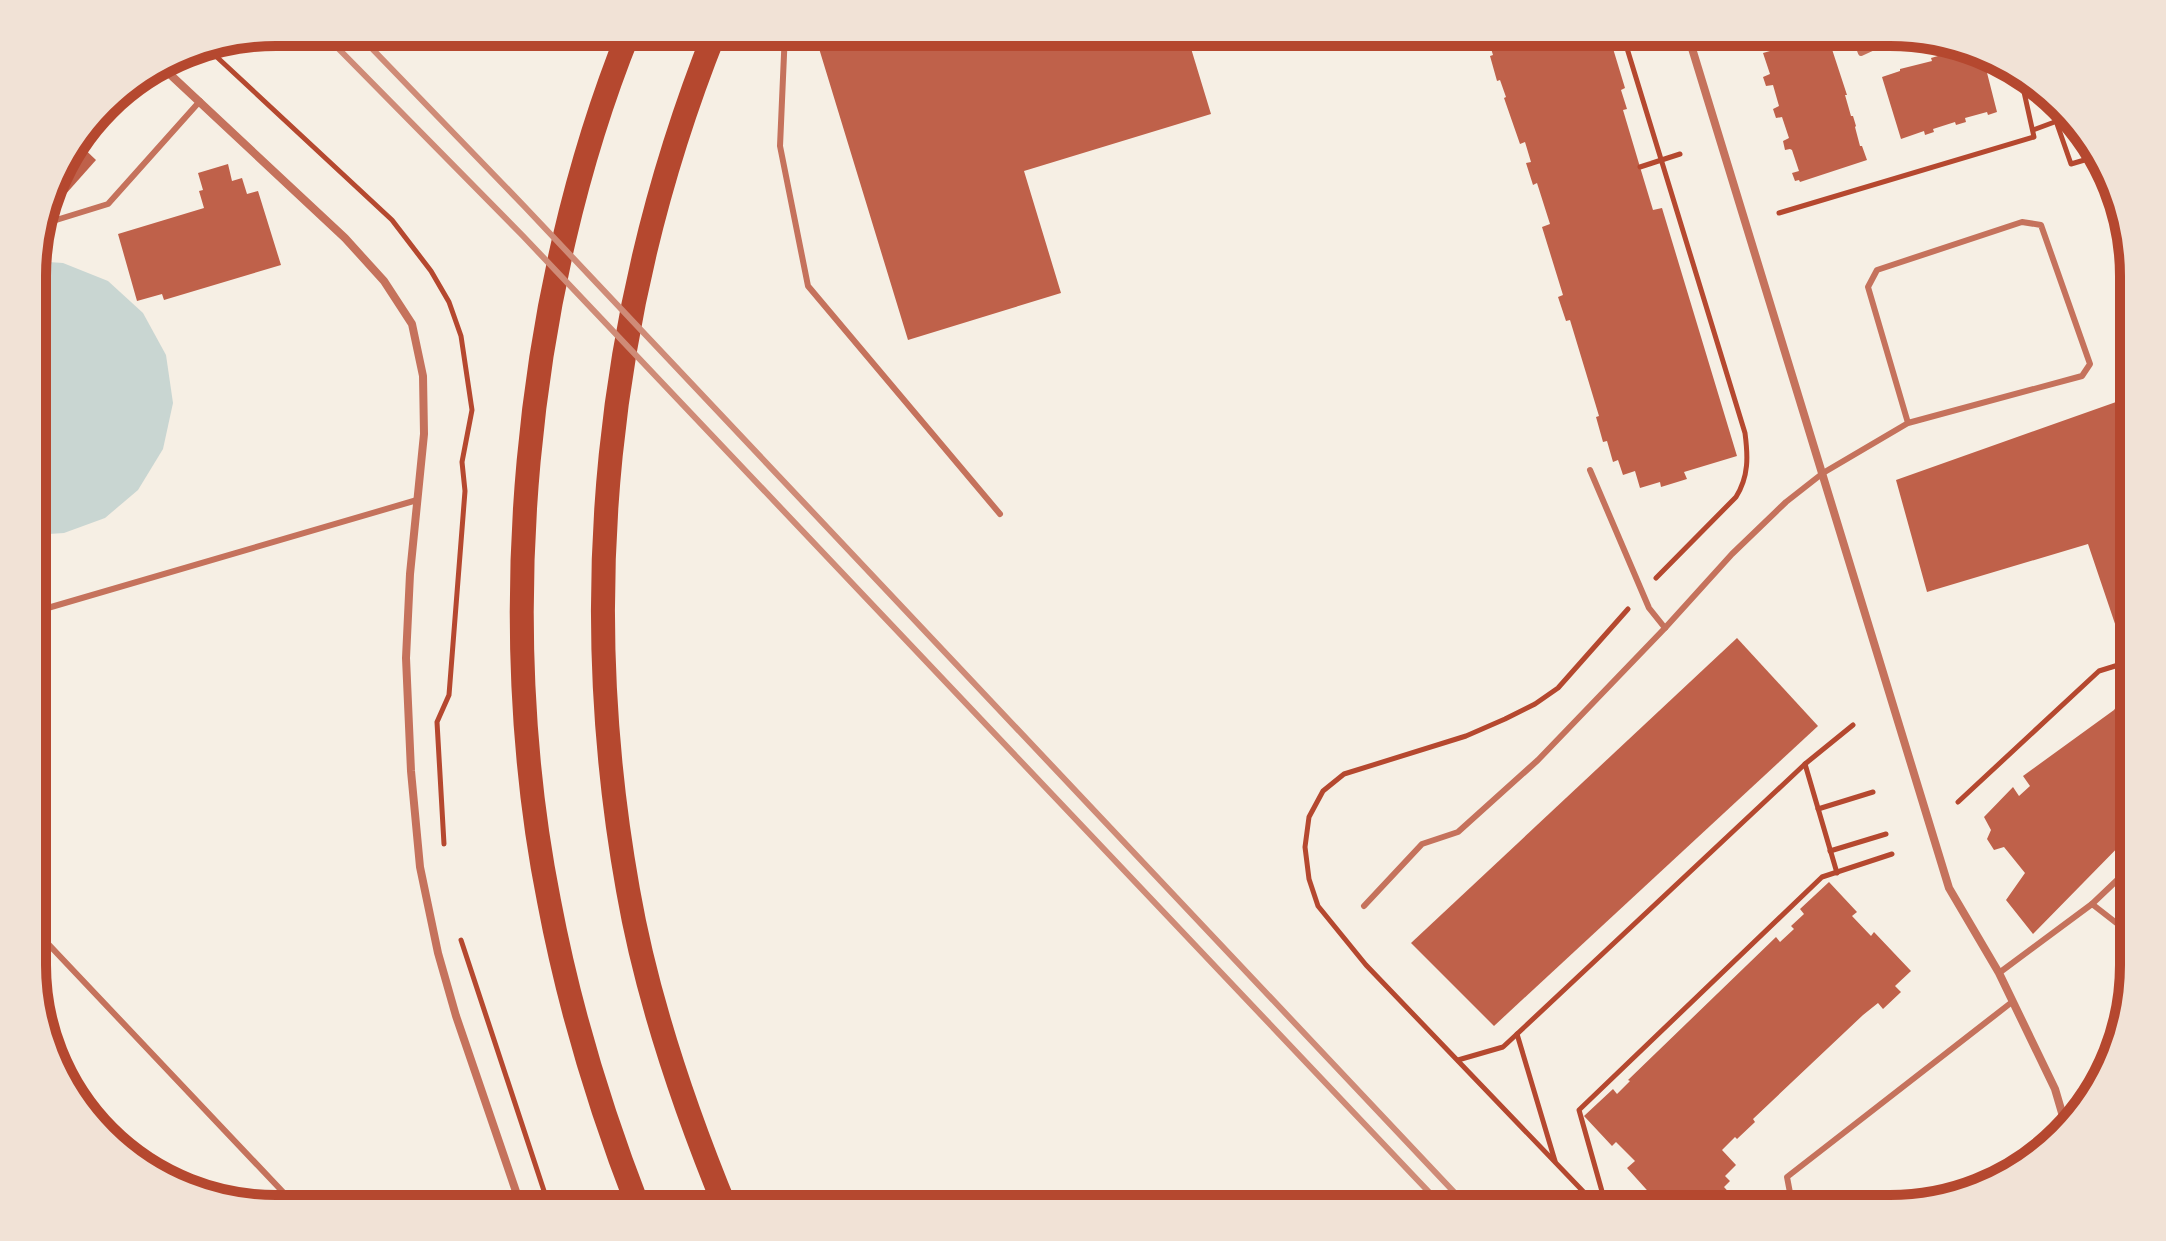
<svg xmlns="http://www.w3.org/2000/svg" width="2166" height="1241" font-family="Ubuntu,sans-serif">
<rect width="100%" height="100%" fill="#f6efe4"/>
<polygon fill="#c9d6d2" points="34,261 63,263 108,281 143,313 166,355 173,403 163,449 138,490 105,518 64,533 34,535"/>
<g fill="#bf614a">
<polygon points="814,32 1186,32 1211,114 1024,171 1061,293 908,340"/>
<polygon points="1486,32 1608,32 1625,88 1621,90 1627,109 1623,110 1640,167 1653,210 1662,208 1737,456 1684,472 1687,479 1661,487 1660,482 1640,488 1635,471 1623,475 1618,460 1613,462 1607,441 1603,442 1596,417 1599,416 1570,320 1566,321 1558,297 1563,295 1542,227 1550,224 1537,183 1533,185 1526,163 1531,162 1525,142 1520,144 1504,98 1506,97 1500,80 1497,81 1490,56 1493,55"/>
<polygon points="1808,32 1827,34 1847,95 1845,95 1851,116 1853,116 1856,126 1855,127 1860,146 1862,146 1867,160 1800,182 1799,180 1795,181 1792,173 1799,171 1792,150 1790,149 1785,150 1783,141 1789,138 1782,117 1776,118 1773,109 1779,106 1773,85 1766,86 1763,77 1770,74 1763,53 1770,51 1769,48 1787,43 1785,39"/>
<polygon points="1962,51 1983,57 1997,112 1988,115 1987,112 1965,118 1966,122 1956,125 1955,122 1933,129 1934,132 1925,135 1924,131 1901,139 1882,77 1900,71 1900,69 1932,61 1931,58 1945,54 1945,57"/>
<polygon points="77,142 96,160 64,196 47,200 57,168"/>
<polygon points="228,164 232,181 242,178 247,194 258,191 281,265 164,300 162,294 137,301 118,234 204,208 199,191 203,190 198,173"/>
<polygon points="2133,396 2133,677 2088,544 1927,592 1896,480"/>
<polygon points="1737,638 1818,726 1494,1026 1411,943"/>
<polygon points="2133,683 2133,832 2033,934 2006,900 2025,873 2004,847 1994,850 1987,839 1991,830 1984,817 2013,787 2019,796 2030,786 2023,776 2114,710"/>
<polygon points="1829,882 1857,912 1852,916 1871,936 1874,932 1911,971 1895,986 1901,992 1883,1009 1878,1003 1863,1015 1753,1119 1755,1122 1737,1139 1735,1137 1722,1150 1736,1165 1725,1176 1730,1181 1724,1187 1744,1209 1664,1209 1627,1168 1635,1161 1616,1142 1612,1146 1584,1116 1613,1089 1617,1094 1630,1081 1628,1080 1776,937 1780,942 1794,929 1791,926 1804,914 1800,909"/>
</g>
<g fill="none" stroke-linecap="round" stroke-linejoin="round">
<g stroke="#b5482f" stroke-width="5">
<path d="M1622,32L1745,433C1748,456 1749,476 1736,497L1656,578"/>
<polyline points="205,46 392,220 431,271 449,302 461,336 472,410 462,462 465,491 449,695 437,722 444,844"/>
<polyline points="2048,98 2071,164 2098,156"/>
<polyline points="2033,130 2068,117"/>
<polyline points="1640,167 1680,154"/>
<polyline points="1779,213 2034,137 2024,92 2037,88"/>
<polyline points="1958,802 2099,671 2128,662"/>
<polyline points="1818,809 1873,792"/>
<polyline points="1830,851 1886,834"/>
<polyline points="1837,873 1805,764 1853,725"/>
<polyline points="461,940 550,1209"/>
<polyline points="1458,1060 1503,1047 1517,1034"/>
<polyline points="1555,1161 1517,1034 1805,764"/>
<polyline points="1600,1209 1366,965 1318,906 1309,879 1305,847 1309,817 1323,791 1344,774 1466,736 1505,719 1535,704 1558,688 1628,609"/>
<polyline points="1607,1209 1579,1110 1822,877 1892,854"/>
</g>
<g stroke="#c5725c" stroke-width="6">
<polyline points="785,32 780,146 808,286 1000,514"/>
<polyline points="1853,32 1861,53 1900,35"/>
<polyline points="40,225 108,204 200,101"/>
<polyline points="1590,470 1649,608 1665,628"/>
<polyline points="34,612 417,500"/>
<polyline points="2092,904 2133,865"/>
<polyline points="1364,906 1422,844 1458,832 1538,760 1665,628 1732,554 1786,502 1823,473 1908,423 2082,376 2090,364 2041,225 2022,222 1877,270 1868,287 1908,423"/>
<polyline points="34,929 299,1209"/>
<polyline points="1999,973 2092,904 2128,932 2133,950"/>
<polyline points="1799,1209 1791,1198 1787,1177 2012,1002"/>
</g>
<g stroke="#c5725c" stroke-width="8">
<polyline points="1687,32 1949,888 1999,973 2055,1089 2065,1123"/>
<polyline points="160,65 345,238 384,281 412,324 423,376 424,434 410,574 406,658 411,771 420,867 438,953 456,1016 522,1209"/>
</g>
<g stroke="#b5482f" stroke-width="24">
<path d="M629,32C523,294 494,625 549,901C569,1007 600,1109 639,1209"/>
<path d="M715,32C605,307 576,599 628,890C647,999 684,1107 726,1209"/>
</g>
<g stroke="#cf8b77" stroke-width="6">
<polyline points="322,32 523,236 1445,1209"/>
<polyline points="356,32 524,206 1470,1209"/>
</g>
</g>
<path d="M0 0H2166V1241H0ZM276 46H1890A230 230 0 0 1 2120 276V965A230 230 0 0 1 1890 1195H276A230 230 0 0 1 46 965V276A230 230 0 0 1 276 46Z" fill="#f1e2d6" fill-rule="evenodd"/>
<path fill="none" stroke="#b5482f" stroke-width="10" d="M276 46H1890A230 230 0 0 1 2120 276V965A230 230 0 0 1 1890 1195H276A230 230 0 0 1 46 965V276A230 230 0 0 1 276 46Z"/>
</svg>
